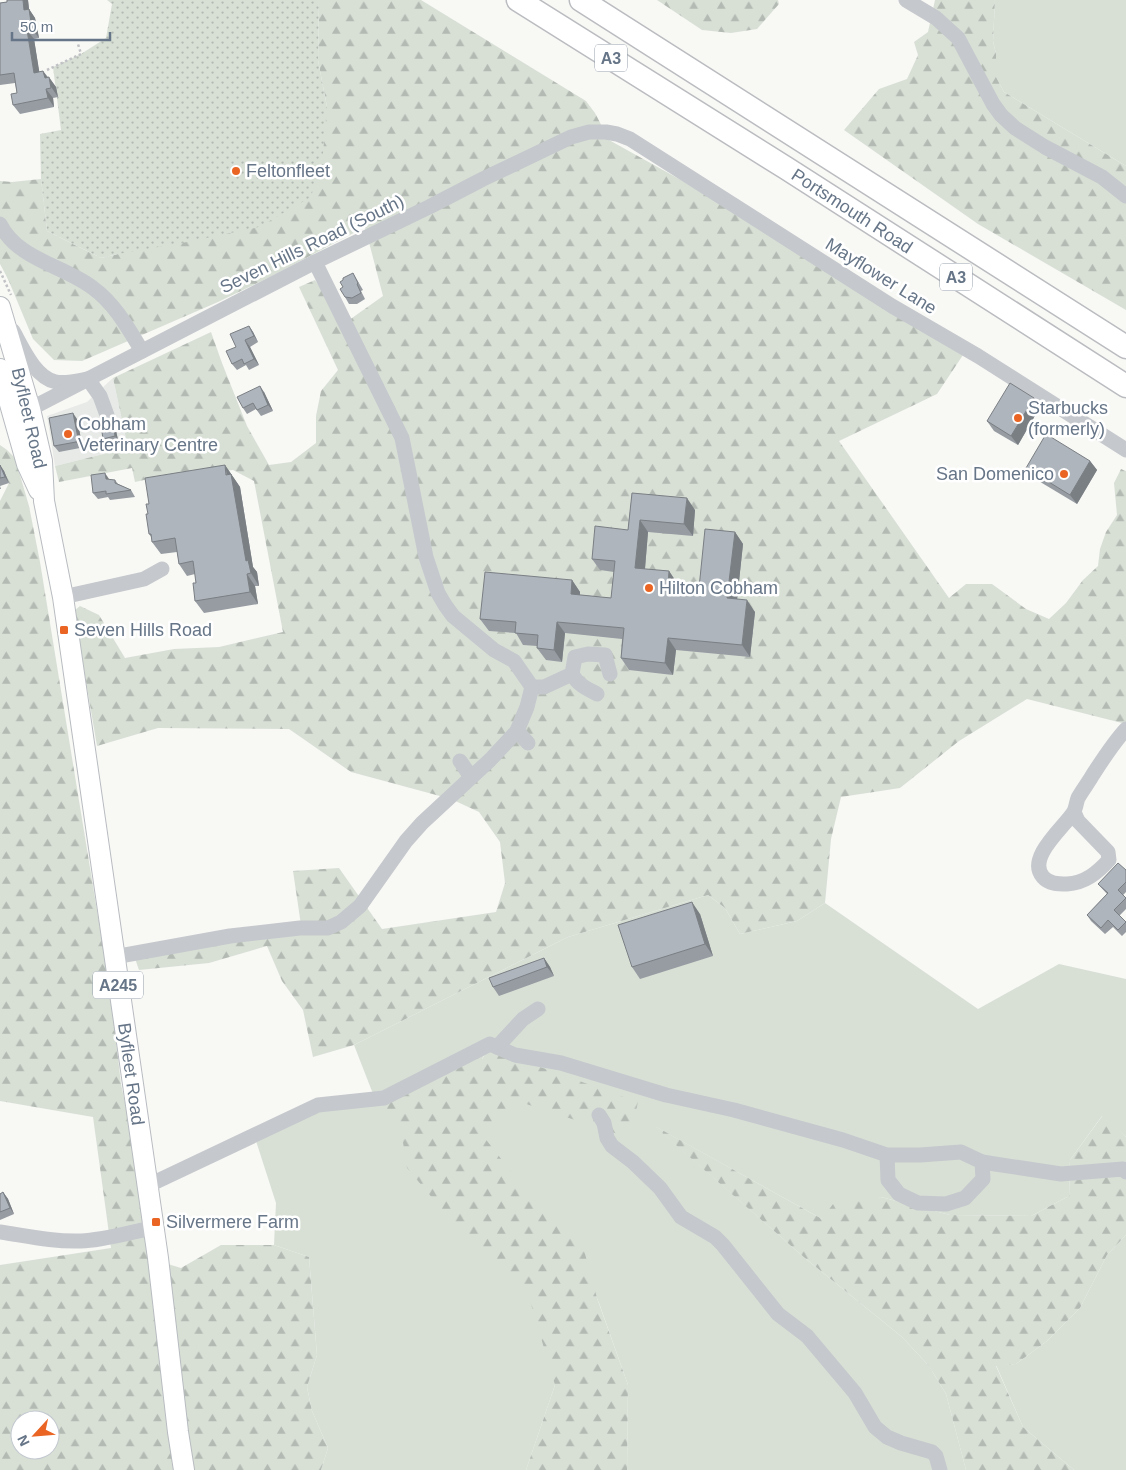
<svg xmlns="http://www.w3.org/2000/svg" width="1126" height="1470" font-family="Arial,sans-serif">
<defs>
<pattern id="forest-firs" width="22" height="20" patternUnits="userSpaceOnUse" patternTransform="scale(1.25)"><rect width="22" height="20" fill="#d8e0d6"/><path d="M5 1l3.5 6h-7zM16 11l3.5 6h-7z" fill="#b3bab3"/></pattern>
<pattern id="park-dots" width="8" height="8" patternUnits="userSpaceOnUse" patternTransform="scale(1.25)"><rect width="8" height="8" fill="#d8e0d6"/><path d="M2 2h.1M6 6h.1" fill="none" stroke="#b3bab3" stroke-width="1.8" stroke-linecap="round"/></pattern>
</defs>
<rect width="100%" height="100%" fill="#f8f8f5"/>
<polygon fill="#e8eae8" points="113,378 128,448 55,466 47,416 87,402"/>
<g fill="#d8e0d6">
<polygon points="995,0 1126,0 1126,166 1004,92 996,77 996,54 993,41"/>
<polygon points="708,895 725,908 740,934 797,921 825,903 978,1009 1059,964 1126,979 1126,1137 1102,1116 1070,1160 1069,1196 1031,1216 950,1215 881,1197 822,1219 656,1127 806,1259 902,1337 929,1366 946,1394 966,1470 627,1470 628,1385 599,1303 576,1250 456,1133 474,1077 489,1045 384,1098 536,1296 547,1339 555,1385 526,1470 321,1470 328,1448 312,1411 307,1387 317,1355 309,1257 274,1245 276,1203 256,1141 318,1105 375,1099 354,1045 568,937"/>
<polygon points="1126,1235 1126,1470 1074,1470 1023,1427 996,1365 1016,1364 1047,1341 1080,1308 1107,1255"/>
</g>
<g fill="url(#forest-firs)" fill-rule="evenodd">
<polygon points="319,0 421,0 586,101 595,113 609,140 681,180 963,355 937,394 839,441 949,598 966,584 992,584 1026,609 1049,619 1066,603 1083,580 1098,566 1100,549 1106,532 1117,515 1114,483 1121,469 1126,471 1126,724 1027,699 959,741 900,788 841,797 831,839 825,903 797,921 740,934 725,908 708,895 568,937 354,1045 313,1057 303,1010 282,981 267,946 209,963 139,970 132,950 301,925 293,871 339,868 382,929 496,912 505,883 500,842 479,812 451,799 351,772 289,729 158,728 97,746 74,611 80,606 99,615 125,658 174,649 219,647 283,632 254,481 233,470 153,478 135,482 132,468 59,482 55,466 128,448 113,378 211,332 222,363 247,426 269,465 291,462 316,443 316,416 321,391 338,370 299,287 315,280 345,323 383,296 365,227 270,277 218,302 82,361 54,360 33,339 8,279 0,264 0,181 12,182 41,179 47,231 101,258 118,254 327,107 318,60"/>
<polygon points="657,0 778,0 779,4 757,29 731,33 702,30"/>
<polygon points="935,0 995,0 993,41 996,54 996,77 1004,92 1126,166 1126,310 978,224 844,130 879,89 907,79 918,55 914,42 928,32"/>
<path d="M0,445L7,450L15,458L29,506L40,562L110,990L121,1084L158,1261L181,1268L221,1245H274L309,1257L317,1355L307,1387L312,1411L328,1448L321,1470H0V1265L111,1248L93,1117L0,1101V501L9,483L0,469ZM20,1420H50V1450H20Z"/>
<polygon points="490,1044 482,1059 498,1052 638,1102 630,1138 520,1102 480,1132 520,1183 584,1250 597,1298 628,1385 627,1470 526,1470 555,1385 530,1301 472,1245 407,1168 402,1136 389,1115 384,1098"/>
<polygon points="1103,1115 1126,1137 1126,1235 1107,1255 1080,1308 1047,1341 1016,1364 996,1366 1023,1427 1074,1470 966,1470 946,1394 929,1366 902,1337 806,1259 653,1125 822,1219 833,1204 881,1197 950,1215 1031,1216 1069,1196 1070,1160"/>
</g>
<polygon fill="url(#park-dots)" points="107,0 319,0 318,60 327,107 323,153 311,197 259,227 187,242 118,254 101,258 47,231 41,179 40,134 61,130 53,67 81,54 106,38 112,4"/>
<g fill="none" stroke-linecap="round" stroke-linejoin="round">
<defs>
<g id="major">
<polyline points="0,307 30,409 42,461 44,501 63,597 158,1258 178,1432 184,1470"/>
<polyline points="0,369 27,464 39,490"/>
</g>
<g id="highway">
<polyline points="518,0 786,168 1126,386"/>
<path d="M581,0C763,115 944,232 1126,347"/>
</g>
</defs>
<use href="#major" stroke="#b8bcc0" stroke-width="22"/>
<use href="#highway" stroke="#babcc0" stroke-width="25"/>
<g stroke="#c1c2c5" stroke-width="2.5" stroke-dasharray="2.5 2.5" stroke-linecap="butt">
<polyline points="47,70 81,54 78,44"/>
<polyline points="0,271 11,295"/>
</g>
<g stroke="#c5c8cc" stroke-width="15">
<polyline points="906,0 936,18 958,38 993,104 1001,115 1015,128 1045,147 1102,177 1126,196"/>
<path d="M0,224C18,260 63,265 93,288C115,304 128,328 142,351"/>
<polyline points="315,262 402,438 426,557 438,593 445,605 453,616 494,650 514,661 532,687 544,687 572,674 575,657 588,654 605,655 610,674"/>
<path d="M13,331C22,347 35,378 56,382C66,384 77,381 88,379L100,396L108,418"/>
<polyline points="30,409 315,262 429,207 483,179 571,137 589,132 606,132 617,134 630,139 892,306 978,356 1126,450"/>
<polyline points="63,597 144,579 162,569"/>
<path d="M572,674C578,685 586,688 597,694"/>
<polyline points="517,731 528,743"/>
<polyline points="460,761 471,777"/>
<path d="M1074,812L1078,821L1108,852L1109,860C1097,873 1085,883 1067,884C1058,884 1049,884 1043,877C1026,858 1064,827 1073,813C1076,809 1076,803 1078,798C1082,791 1088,783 1092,776C1103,759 1113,743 1126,729"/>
<polyline points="114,957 230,936 300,928 328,928 341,922 360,906 406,841 422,823 490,760 517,731 527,707 532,687"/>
<polyline points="497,1047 523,1019 538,1009"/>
<polyline points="599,1115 604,1123 607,1138 612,1146 633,1162 660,1188 681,1217 715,1237 723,1245 778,1314 807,1336 855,1393 875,1427 887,1437 901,1443 932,1452 936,1456 940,1470"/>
<polyline points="982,1162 1061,1174 1123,1169 1126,1172"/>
<polyline points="147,1186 318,1105 384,1098 490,1044 515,1055 561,1063 666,1095 734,1110 843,1140 887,1155 920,1155 961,1152 982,1162 983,1179 965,1198 946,1204 918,1203 899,1194 888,1180 887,1155"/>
<path d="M0,1232C27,1236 53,1242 81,1241C105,1240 130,1232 153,1228"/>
</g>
<use href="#major" stroke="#fff" stroke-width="20"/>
<use href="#highway" stroke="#fff" stroke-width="22"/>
</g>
<g fill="#969ca2">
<polygon points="7,0 28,0 29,9 35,18 39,38 34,39 39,72 43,71 56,87 58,97 53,98 54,107 20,114 13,105 17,93 15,83 0,85 0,3 7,2"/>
<polygon points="353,273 363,290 361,291 365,299 357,304 349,304 345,297 343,287"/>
<polygon points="249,326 253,332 258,342 250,347 259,365 249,370 246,365 237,370 232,364 236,347"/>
<polygon points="264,392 273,411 261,416 256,409 247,414 243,408"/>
<polygon points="1034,398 1040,407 1018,445 994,431 987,421"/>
<polygon points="77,419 82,444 80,448 59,452 54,446"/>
<polygon points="113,423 115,426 118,440 105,442 103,439"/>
<polygon points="1090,461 1097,470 1077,504 1032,477 1026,468"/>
<polygon points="0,465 4,471 9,483 0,486 1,489 0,489"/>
<polygon points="225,465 240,487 253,567 257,572 259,586 255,586 258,604 204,613 195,601 196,583 195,574 187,576 179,564 177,552 161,554 152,542 152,538 149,534 148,514 149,504"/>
<polygon points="109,480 115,480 118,484 131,490 135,497 110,500 108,497 98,499 93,493"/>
<polygon points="632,493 695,510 693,536 648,532 645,569 669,571 677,583 677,586 699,588 735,532 743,544 737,599 755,612 750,657 676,650 673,675 629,670 621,658 622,639 565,633 562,662 546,660 537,648 537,646 523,645 516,633 489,631 480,619 572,580 580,592 580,595 611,598 614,572 600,570 592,559 628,530"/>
<polygon points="1126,870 1126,892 1123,895 1126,898 1126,909 1119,916 1126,922 1126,932 1122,936 1113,927 1105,934 1091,921 1087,915 1107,894 1098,884"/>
<polygon points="700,914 713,956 640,979 632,967"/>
<polygon points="544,958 550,967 554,976 499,996 493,987"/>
<polygon points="3,1192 8,1199 14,1214 0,1220 0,1194"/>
</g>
<g fill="#7a7f84">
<polygon points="23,0 28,0 29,9 35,18 39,38 32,29 24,10"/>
<polygon points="27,30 34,39 41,82 34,73"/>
<polygon points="43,71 50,81 49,77 56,87 58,97 45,78"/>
<polygon points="46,89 53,98 54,107 48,98"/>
<polygon points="249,326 253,332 258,342 254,336"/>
<polygon points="245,340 250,347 259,365 254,359"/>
<polygon points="260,386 264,392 273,411 268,405"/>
<polygon points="1034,398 1040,407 1018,445 1011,436"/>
<polygon points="73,413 77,419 82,444 80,448 76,442"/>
<polygon points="113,423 115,426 118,440 115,436"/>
<polygon points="1090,461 1097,470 1077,504 1070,495"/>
<polygon points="0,465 4,471 9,483 5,477"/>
<polygon points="225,465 240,487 253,567 257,572 259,586 251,573 246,561"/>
<polygon points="105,473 109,479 106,479"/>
<polygon points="687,498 695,510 693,536 684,524"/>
<polygon points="640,520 648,532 644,580 635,568"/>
<polygon points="735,532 743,544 736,610 727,598"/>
<polygon points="669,571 677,583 676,596 668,585"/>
<polygon points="247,574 255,586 258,604 250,592"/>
<polygon points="572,580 580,592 579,606 571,594"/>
<polygon points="747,600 755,612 750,657 742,645"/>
<polygon points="557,622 565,633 562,662 554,650"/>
<polygon points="668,638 676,650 673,675 665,663"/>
<polygon points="692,902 700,914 713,956 705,944"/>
<polygon points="544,958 550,967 554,976 547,967"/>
<polygon points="3,1192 8,1199 14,1214 10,1208"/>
</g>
<g fill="#aeb5bc" stroke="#7a7f84">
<polygon points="7,0 23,0 24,10 29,9 32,29 27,30 34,73 43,71 45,78 49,77 51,88 46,89 48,98 13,105 11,94 17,93 14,73 0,75 0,3 7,2"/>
<polygon points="353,273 358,283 357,284 361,293 352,298 345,297 340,289 343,287 340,282 343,280 343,278"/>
<polygon points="249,326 254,336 245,340 254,359 244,364 242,359 232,364 226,351 236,347 230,334"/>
<polygon points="1010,383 1034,398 1011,436 987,421"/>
<polygon points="260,386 268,405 257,410 253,403 243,408 237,397"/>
<polygon points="73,413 78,438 76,442 54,446 49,418"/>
<polygon points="113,423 115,436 103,439 101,425"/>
<polygon points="1046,434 1090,461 1070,495 1026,468"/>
<polygon points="0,465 5,477 0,478"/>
<polygon points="225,465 226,475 231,474 246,561 248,560 251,573 247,574 250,592 195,601 193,583 196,583 193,561 179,564 175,538 152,542 151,534 149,534 146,514 148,514 146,504 149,504 145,478"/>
<polygon points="105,473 106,479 115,480 115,483 131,490 106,494 106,491 93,493 91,475"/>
<polygon points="632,493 687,498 684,524 640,520 635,568 669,571 668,585 699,588 705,529 735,532 727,598 747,600 742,645 668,638 665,663 621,658 624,628 557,622 554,650 537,648 538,635 515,633 516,622 480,619 485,572 572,580 571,594 611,598 615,561 592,559 595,526 628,530"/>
<polygon points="1118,863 1126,870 1126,882 1118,890 1126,898 1114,910 1126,922 1118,930 1108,920 1101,928 1087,915 1108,893 1098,884"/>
<polygon points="692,902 705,944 632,967 618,925"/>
<polygon points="544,958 547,967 493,987 489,978"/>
<polygon points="3,1192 10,1208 0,1212 0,1194"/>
</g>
<g fill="#ea6523" stroke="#fff" stroke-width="2">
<circle cx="236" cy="171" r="5"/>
<circle cx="1018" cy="418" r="5"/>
<circle cx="68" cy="434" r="5"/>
<circle cx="1064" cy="474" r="5"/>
<circle cx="649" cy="588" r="5"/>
<rect x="59" y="625" width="10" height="10" rx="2.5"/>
<rect x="151" y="1217" width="10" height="10" rx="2.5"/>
</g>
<g text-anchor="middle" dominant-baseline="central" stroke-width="5" stroke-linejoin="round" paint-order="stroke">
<g fill="#fff" stroke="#949eab" stroke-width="1">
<rect x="595" y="44.5" width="32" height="27" rx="4"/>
<rect x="940" y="263.5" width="32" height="27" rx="4"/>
<rect x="93" y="971.5" width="50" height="27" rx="4"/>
</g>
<g font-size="16" font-weight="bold" fill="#667587">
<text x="611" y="58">A3</text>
<text x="956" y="277">A3</text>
<text x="118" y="985">A245</text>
</g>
<g font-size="18" fill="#667587" stroke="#fff" text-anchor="start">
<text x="246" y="171">Feltonfleet</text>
<text x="1028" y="408">Starbucks<tspan x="1028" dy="21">(formerly)</tspan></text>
<text x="78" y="424">Cobham<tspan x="78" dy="21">Veterinary Centre</tspan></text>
<text x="1054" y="474" text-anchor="end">San Domenico</text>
<text x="659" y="588">Hilton Cobham</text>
<text x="74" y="630">Seven Hills Road</text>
<text x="166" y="1222">Silvermere Farm</text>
</g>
<g font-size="18" fill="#667587" stroke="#fff">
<text transform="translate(852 211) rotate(33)">Portsmouth Road</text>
<text transform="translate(312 244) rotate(-26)">Seven Hills Road (South)</text>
<text transform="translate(881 276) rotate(32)">Mayflower Lane</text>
<text transform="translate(29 418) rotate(77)">Byfleet Road</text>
<text transform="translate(131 1074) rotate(82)">Byfleet Road</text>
</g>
</g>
<g transform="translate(35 1435) rotate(244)"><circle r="24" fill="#ffffff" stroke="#c2c8cf"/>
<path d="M0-4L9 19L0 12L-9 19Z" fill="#ea6523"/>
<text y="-8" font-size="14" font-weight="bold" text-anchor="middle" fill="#667587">N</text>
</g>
<path d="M12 32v8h98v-8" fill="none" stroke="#667587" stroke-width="2.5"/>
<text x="20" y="32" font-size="15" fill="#667587" stroke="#ffffff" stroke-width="4" paint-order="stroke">50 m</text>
</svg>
